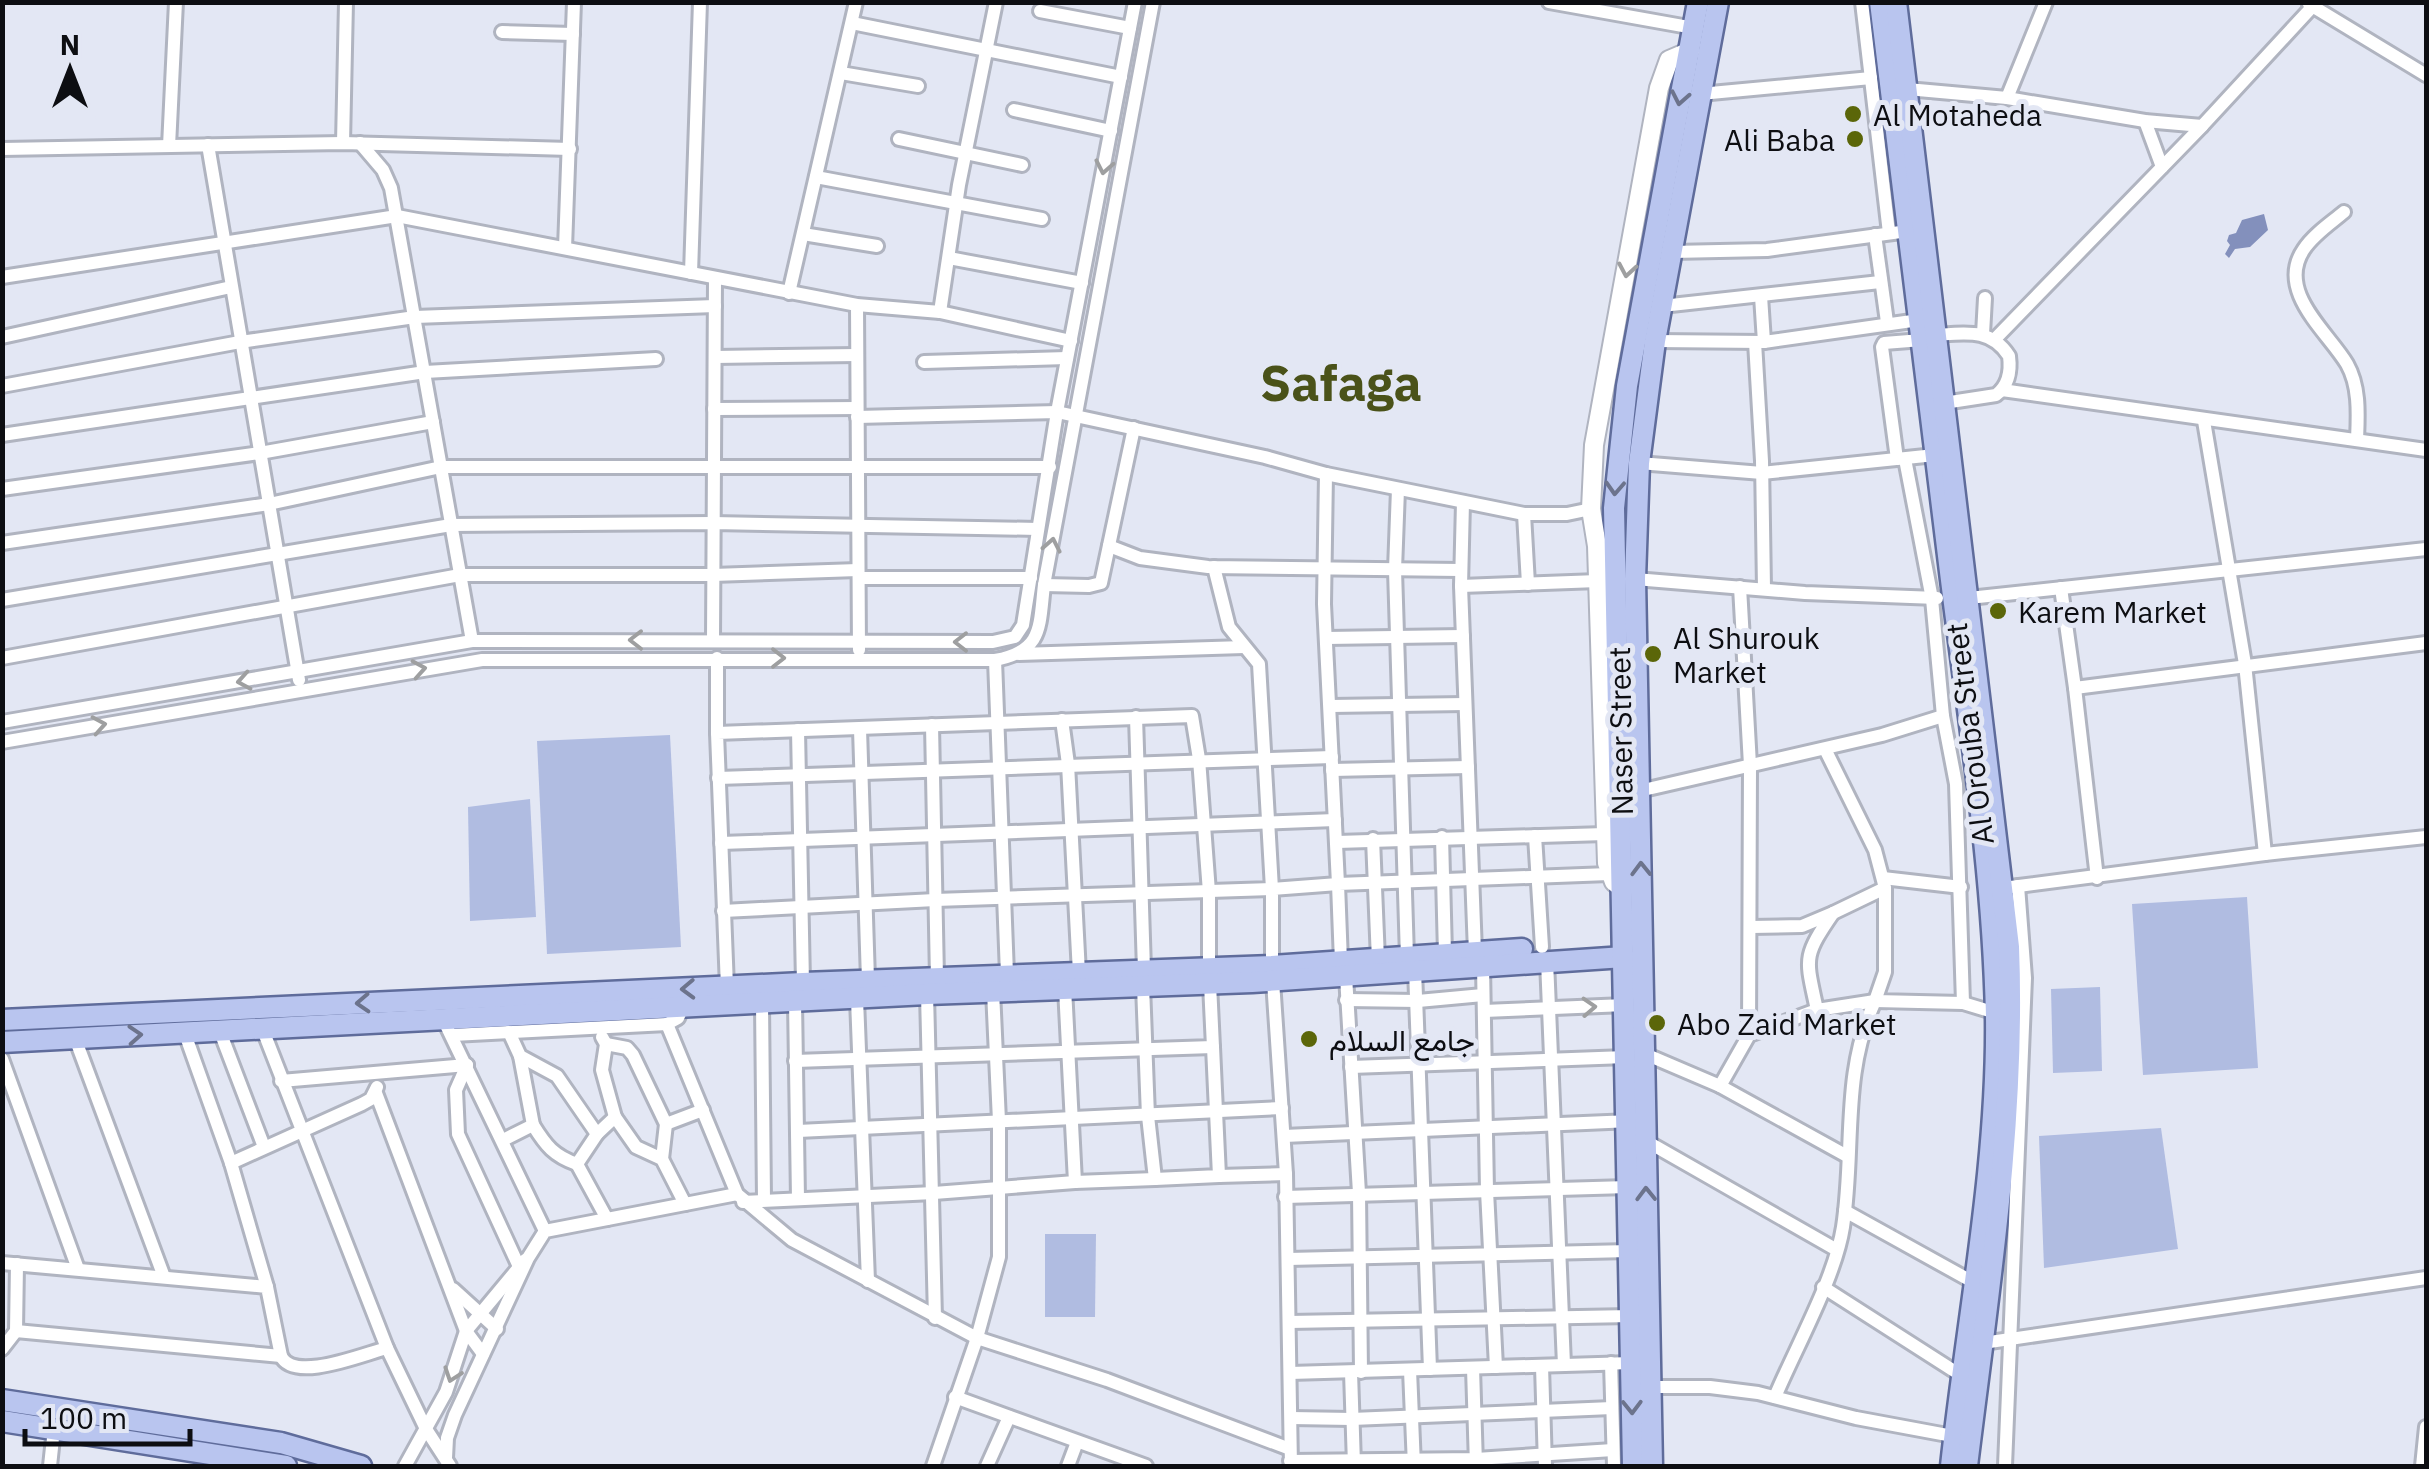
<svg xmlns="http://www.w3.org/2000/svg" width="2429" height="1469" font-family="'IBM Plex Sans',Vazirmatn,sans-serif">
<rect width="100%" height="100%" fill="#e3e7f4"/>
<g fill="#b0bce1">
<polygon points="670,735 681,947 547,954 537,741"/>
<polygon points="530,799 536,917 470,921 468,807"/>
<polygon points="2247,897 2258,1068 2143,1075 2132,904"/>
<polygon points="2100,987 2102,1071 2053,1073 2051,989"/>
<polygon points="2161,1128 2178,1249 2044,1268 2039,1136"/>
<polygon points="1045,1234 1096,1234 1095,1317 1045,1317"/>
</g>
<polygon fill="#8390bc" points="2264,214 2268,230 2250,247 2235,249 2229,258 2225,254 2230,245 2227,241 2229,235 2236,233 2242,220"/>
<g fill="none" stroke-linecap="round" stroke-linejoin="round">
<defs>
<g id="minor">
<polyline points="1549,2 1694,28"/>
<polyline points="1862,2 1889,233"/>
<polyline points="2309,4 2426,75"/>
<polyline points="1040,11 1130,28"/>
<polyline points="852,23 1121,77"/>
<polyline points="502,32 573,34"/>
<polyline points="841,73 918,86"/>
<polyline points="1907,89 2007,98 2145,121 2202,126"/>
<polyline points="1700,94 1871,78"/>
<polyline points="2007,98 2046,2"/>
<polyline points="1014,110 1111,131"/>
<polyline points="2145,121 2162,167"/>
<polyline points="899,139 1022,165"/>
<polyline points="343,143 346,2"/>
<polyline points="360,143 383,170 391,188 472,641"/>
<polyline points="208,145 299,680"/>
<polyline points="169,146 176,2"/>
<polyline points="2,149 343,143 570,149"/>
<polyline points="816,177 1042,219"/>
<path d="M2344,212C2331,223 2314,234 2304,249C2275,291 2328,332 2347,364C2360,387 2358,415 2357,440"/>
<polyline points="803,234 877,246"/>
<polyline points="1875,235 1887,322"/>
<polyline points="565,248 574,2"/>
<polyline points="1672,252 1767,250 1908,231"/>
<polyline points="949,258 1082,283"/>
<polyline points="691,273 700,2"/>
<polyline points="2,277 397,216 857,305 940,312 1071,341"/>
<polyline points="789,293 856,2"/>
<polyline points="1761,296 1764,342"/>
<polyline points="857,305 859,650"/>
<polyline points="1662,306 1880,282"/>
<polyline points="940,312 959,185 996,2"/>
<polyline points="1983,334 1985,298"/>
<path d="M1936,335C1966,333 1991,328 2009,356C2011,371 2008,386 1996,395L1944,403"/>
<polyline points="2,337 231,287"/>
<polyline points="1995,339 2202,126 2313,6"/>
<polyline points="1655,341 1764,342 1919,320"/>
<polyline points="1755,342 1762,461 1764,588"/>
<polyline points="715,357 857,355"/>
<polyline points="924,362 1067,358"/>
<polyline points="2,386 240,342 415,317 715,306"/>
<polyline points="2002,390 2426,450"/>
<polyline points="714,409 857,408"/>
<polyline points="857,417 1057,412 1265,457 1326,474 1524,514 1567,514 1591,509"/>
<polyline points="2204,421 2245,664 2265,854"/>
<polyline points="2,435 425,372 656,359"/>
<polyline points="1897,459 1882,347 1884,343 1922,340"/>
<polyline points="1905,459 1932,599 1943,716 1956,784 1963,1003"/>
<polyline points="1639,463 1762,473 1935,455"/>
<polyline points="2,489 260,453 433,422"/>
<polyline points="1398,489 1395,570 1407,957"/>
<polyline points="1463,502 1461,586 1475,952"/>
<polyline points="1524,514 1528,584"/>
<polyline points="2,543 269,504 441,467 1050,467"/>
<polyline points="1109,546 1140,558 1208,567 1461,570"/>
<polyline points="859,578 1031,578"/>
<polyline points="1635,579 1805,593 1937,598"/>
<polyline points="1044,585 1089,586 1101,583 1134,428"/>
<polyline points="1461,586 1598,581"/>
<polyline points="1740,587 1750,765 1749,1035"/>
<polyline points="2061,588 2075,688 2426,643"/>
<polyline points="1969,598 2426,549"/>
<polyline points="2,600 451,525 713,523 1038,529"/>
<polyline points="1326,638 1463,636"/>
<polyline points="713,640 715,280"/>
<polyline points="1019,654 1244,647"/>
<polyline points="2,658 460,575 713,575 858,570"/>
<polyline points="995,660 1007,974"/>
<polyline points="2075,688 2097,878"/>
<polyline points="1331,706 1465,704"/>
<polyline points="1136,717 1144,970"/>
<polyline points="1062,720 1068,764 1079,973"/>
<polyline points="2,722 472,641 993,642 1015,637 1023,625 1057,412 1135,2"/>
<polyline points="932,725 937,978"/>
<polyline points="860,729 868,980"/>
<polyline points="798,730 803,983"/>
<polyline points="717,733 717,658"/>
<path d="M2,742L482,660H995C1043,651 1039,628 1044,585L1153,2"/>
<polyline points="1825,749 1875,850 1885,888 1885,972 1875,1001 1963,1003 1996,1013"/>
<polyline points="1332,770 1468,767"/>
<polyline points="718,778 1332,757"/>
<polyline points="1639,791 1882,735 1943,716"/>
<polyline points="1535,836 1542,947"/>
<polyline points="1442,837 1445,954"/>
<polyline points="1373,839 1378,960"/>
<polyline points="1337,842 1605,834"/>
<polyline points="721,843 1335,820"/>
<polyline points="1883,878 1961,887"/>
<polyline points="2011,887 2265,854 2426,837"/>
<polyline points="723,911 935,900 1272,889 1259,664 1229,627 1214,567"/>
<polyline points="1833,913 1885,888"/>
<path d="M1751,927L1802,926L1833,913C1802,958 1806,958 1817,1010L1875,1001"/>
<polyline points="1547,961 1564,1365"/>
<polyline points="1341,962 1338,884 1609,874"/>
<polyline points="1483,966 1487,1191 1496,1367"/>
<polyline points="1415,970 1430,1369"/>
<polyline points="1346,976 1359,1193 1361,1372"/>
<polyline points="1143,986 1148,1116 1155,1179 1219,1176 1213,1047"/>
<polyline points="727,987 717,733 1192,716 1199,759 1209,892 1209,967"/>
<polyline points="927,994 935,1318"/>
<polyline points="857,999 868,1281"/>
<polyline points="1346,1000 1418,1001 1483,995"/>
<polyline points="795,1001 798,1199"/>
<polyline points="762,1004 764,1200"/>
<polyline points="683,1007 678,1018 667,1024 737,1194 792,1240 977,1338 1107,1380 1290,1449"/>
<polyline points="1484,1011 1625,1005"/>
<polyline points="443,1019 545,1231"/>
<polyline points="261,1025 387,1348 426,1429 450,1466"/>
<polyline points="219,1029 264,1147"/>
<polyline points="184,1031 231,1163 267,1287"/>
<polyline points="509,1032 520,1056 557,1076 597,1134 577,1164 607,1219"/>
<polyline points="453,1035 667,1024"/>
<polyline points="602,1037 606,1044 602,1070 615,1117"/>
<polyline points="75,1038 164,1277"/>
<polyline points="606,1044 627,1048 633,1055 666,1124 662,1159"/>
<polyline points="1645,1054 1720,1086 1749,1035 1817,1010"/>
<polyline points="520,1056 533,1125"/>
<polyline points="2,1059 78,1269"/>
<polyline points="795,1061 1213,1047 1210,984"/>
<polyline points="467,1065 456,1090 458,1134 521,1271"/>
<polyline points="1351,1067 1626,1057"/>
<polyline points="281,1081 467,1065"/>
<polyline points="1720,1086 1847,1156"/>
<polyline points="376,1093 466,1331 483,1354"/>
<polyline points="666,1124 703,1110"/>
<polyline points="798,1131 1282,1108"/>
<polyline points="597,1134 615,1117 636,1147 662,1159 685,1204"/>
<polyline points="1284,1136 1631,1121"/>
<path d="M503,1140L533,1125C546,1146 554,1156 577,1164"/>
<polyline points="1646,1141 1837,1250"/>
<polyline points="231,1163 362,1104 371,1099 377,1087"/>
<polyline points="1219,1176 1286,1174"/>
<polyline points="1075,1182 1155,1179"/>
<polyline points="1285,1197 1628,1187"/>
<polyline points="743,1202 934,1193 1075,1182 1065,988"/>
<polyline points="1845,1211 1973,1282"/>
<polyline points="1288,1259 1629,1251"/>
<path d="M2,1263L267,1287L281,1356C294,1383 363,1354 387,1348"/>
<polyline points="1823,1287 1962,1376"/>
<polyline points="453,1289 497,1329"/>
<polyline points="1289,1322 1632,1316"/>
<polyline points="16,1331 281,1356"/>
<polyline points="1983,1343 2426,1278"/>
<polyline points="2,1349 16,1331 17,1264"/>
<polyline points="1611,1363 1614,1466"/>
<polyline points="1542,1366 1545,1466"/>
<polyline points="1473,1368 1476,1465"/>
<polyline points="1410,1370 1414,1466"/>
<polyline points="1351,1372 1354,1465"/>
<polyline points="1290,1373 1631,1363"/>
<polyline points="1651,1387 1710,1387 1758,1393 1856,1418 1958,1437"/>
<polyline points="955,1397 1146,1466"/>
<path d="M1775,1397C1796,1347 1835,1278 1843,1227C1855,1149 1841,1075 1875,1001"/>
<polyline points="1291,1418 1352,1419 1612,1408"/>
<polyline points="446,1458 447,1438 455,1415 528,1258 545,1231 737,1194"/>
<polyline points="1290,1461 1476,1459 1613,1450"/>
<polyline points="50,1466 54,1429"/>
<polyline points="405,1466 446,1392 466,1331 525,1260"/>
<polyline points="933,1466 977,1338 999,1257 999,1121 993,991"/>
<polyline points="987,1466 1009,1417"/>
<polyline points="1068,1466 1077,1442"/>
<polyline points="1291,1466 1286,1174 1272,966 1272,889 1338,884 1324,604 1326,474"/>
<polyline points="2005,1466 2025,978 2018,886"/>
<polyline points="2422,1466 2426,1427"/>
</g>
<polyline id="tertiary" points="1623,889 1614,882 1607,863 1597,546 1591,509 1594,445 1659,88 1669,60 1690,51"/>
<g id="primary">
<path d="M1880,2C1904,195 1926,388 1951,580C1969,724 1993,870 1996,1016C1998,1165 1967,1319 1951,1466"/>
<path d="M1896,2L2009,947C2016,1121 1988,1294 1967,1466"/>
<polyline points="2,1020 803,983 1272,966 1522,949"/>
<polyline points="2,1042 927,994 1252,982 1624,957"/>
<polyline points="2,1400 281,1443 361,1466"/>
<polyline points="2,1421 286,1466"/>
<polyline points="1633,1466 1614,508 1627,386 1698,2"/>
<polyline points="1652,1466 1635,579 1639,463 1655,341 1718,2"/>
</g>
</defs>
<use href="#minor" stroke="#b0b4c0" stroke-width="18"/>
<use href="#tertiary" stroke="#b0b4c0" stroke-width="22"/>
<use href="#primary" stroke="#5f6c9b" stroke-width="25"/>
<use href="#minor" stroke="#fff" stroke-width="12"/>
<use href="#tertiary" stroke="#fff" stroke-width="18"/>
<use href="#primary" stroke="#b9c5ef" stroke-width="20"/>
</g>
<defs><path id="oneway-chevron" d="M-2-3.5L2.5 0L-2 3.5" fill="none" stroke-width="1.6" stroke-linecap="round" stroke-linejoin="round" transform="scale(2.5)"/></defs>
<g stroke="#6c738c">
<use href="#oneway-chevron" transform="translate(1680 98) rotate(101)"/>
<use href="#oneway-chevron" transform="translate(1615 488) rotate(93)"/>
<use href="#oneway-chevron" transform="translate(1641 869) rotate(-91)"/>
<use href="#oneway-chevron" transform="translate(688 989) rotate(178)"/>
<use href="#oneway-chevron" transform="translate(363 1003) rotate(177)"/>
<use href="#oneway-chevron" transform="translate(135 1035) rotate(-4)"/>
<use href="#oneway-chevron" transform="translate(1646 1194) rotate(-91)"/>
<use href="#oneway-chevron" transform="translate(1632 1407) rotate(89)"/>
</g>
<g stroke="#9e9fa0">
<use href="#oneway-chevron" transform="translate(1104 167) rotate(101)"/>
<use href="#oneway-chevron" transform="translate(1627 270) rotate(100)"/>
<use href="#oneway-chevron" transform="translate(1052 545) rotate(-79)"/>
<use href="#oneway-chevron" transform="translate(636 640) rotate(-180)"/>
<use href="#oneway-chevron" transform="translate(961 642) rotate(-180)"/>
<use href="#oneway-chevron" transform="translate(778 658)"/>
<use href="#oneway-chevron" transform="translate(419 669) rotate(-10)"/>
<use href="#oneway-chevron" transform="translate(244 681) rotate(170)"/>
<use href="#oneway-chevron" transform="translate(99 725) rotate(-10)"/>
<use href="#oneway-chevron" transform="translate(1589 1007) rotate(-3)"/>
<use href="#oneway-chevron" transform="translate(452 1375) rotate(109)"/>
</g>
<g fill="#5b6609" stroke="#e3e7f4" stroke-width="4">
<circle cx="1853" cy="114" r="10"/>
<circle cx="1855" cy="139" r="10"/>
<circle cx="1998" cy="611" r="10"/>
<circle cx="1653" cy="654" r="10"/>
<circle cx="1657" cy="1023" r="10"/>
<circle cx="1309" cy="1039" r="10"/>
</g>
<g text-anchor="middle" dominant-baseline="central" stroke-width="10" stroke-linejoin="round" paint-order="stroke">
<g font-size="30" fill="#0d0e12" stroke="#e3e7f4" text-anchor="start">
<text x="1873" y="114">Al Motaheda</text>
<text x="1835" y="139" text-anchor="end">Ali Baba</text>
<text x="2018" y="611">Karem Market</text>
<text x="1673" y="637">Al Shurouk<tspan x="1673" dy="34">Market</tspan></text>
<text x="1677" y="1023">Abo Zaid Market</text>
<text x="1329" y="1039">جامع السلام</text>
</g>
<g font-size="30" fill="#0d0e12" stroke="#e3e7f4">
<text transform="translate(1620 731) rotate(-91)">Naser Street</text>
<text transform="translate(1969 734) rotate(-97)">Al Orouba Street</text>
</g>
<g font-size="50" font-weight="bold" fill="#4a5219" stroke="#e3e7f4">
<text x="1341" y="382">Safaga</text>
</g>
</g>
<rect width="2429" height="1469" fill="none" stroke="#0d0e12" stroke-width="10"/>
<g transform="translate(70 70)" stroke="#e3e7f4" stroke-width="8" paint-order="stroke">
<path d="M0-8L18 38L0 25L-18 38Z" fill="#0d0e12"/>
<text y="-15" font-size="28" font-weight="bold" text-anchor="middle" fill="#0d0e12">N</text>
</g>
<path d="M25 1429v15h165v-15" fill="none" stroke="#0d0e12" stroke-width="5"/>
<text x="40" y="1429" font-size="30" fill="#0d0e12" stroke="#e3e7f4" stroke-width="8" paint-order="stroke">100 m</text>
</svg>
